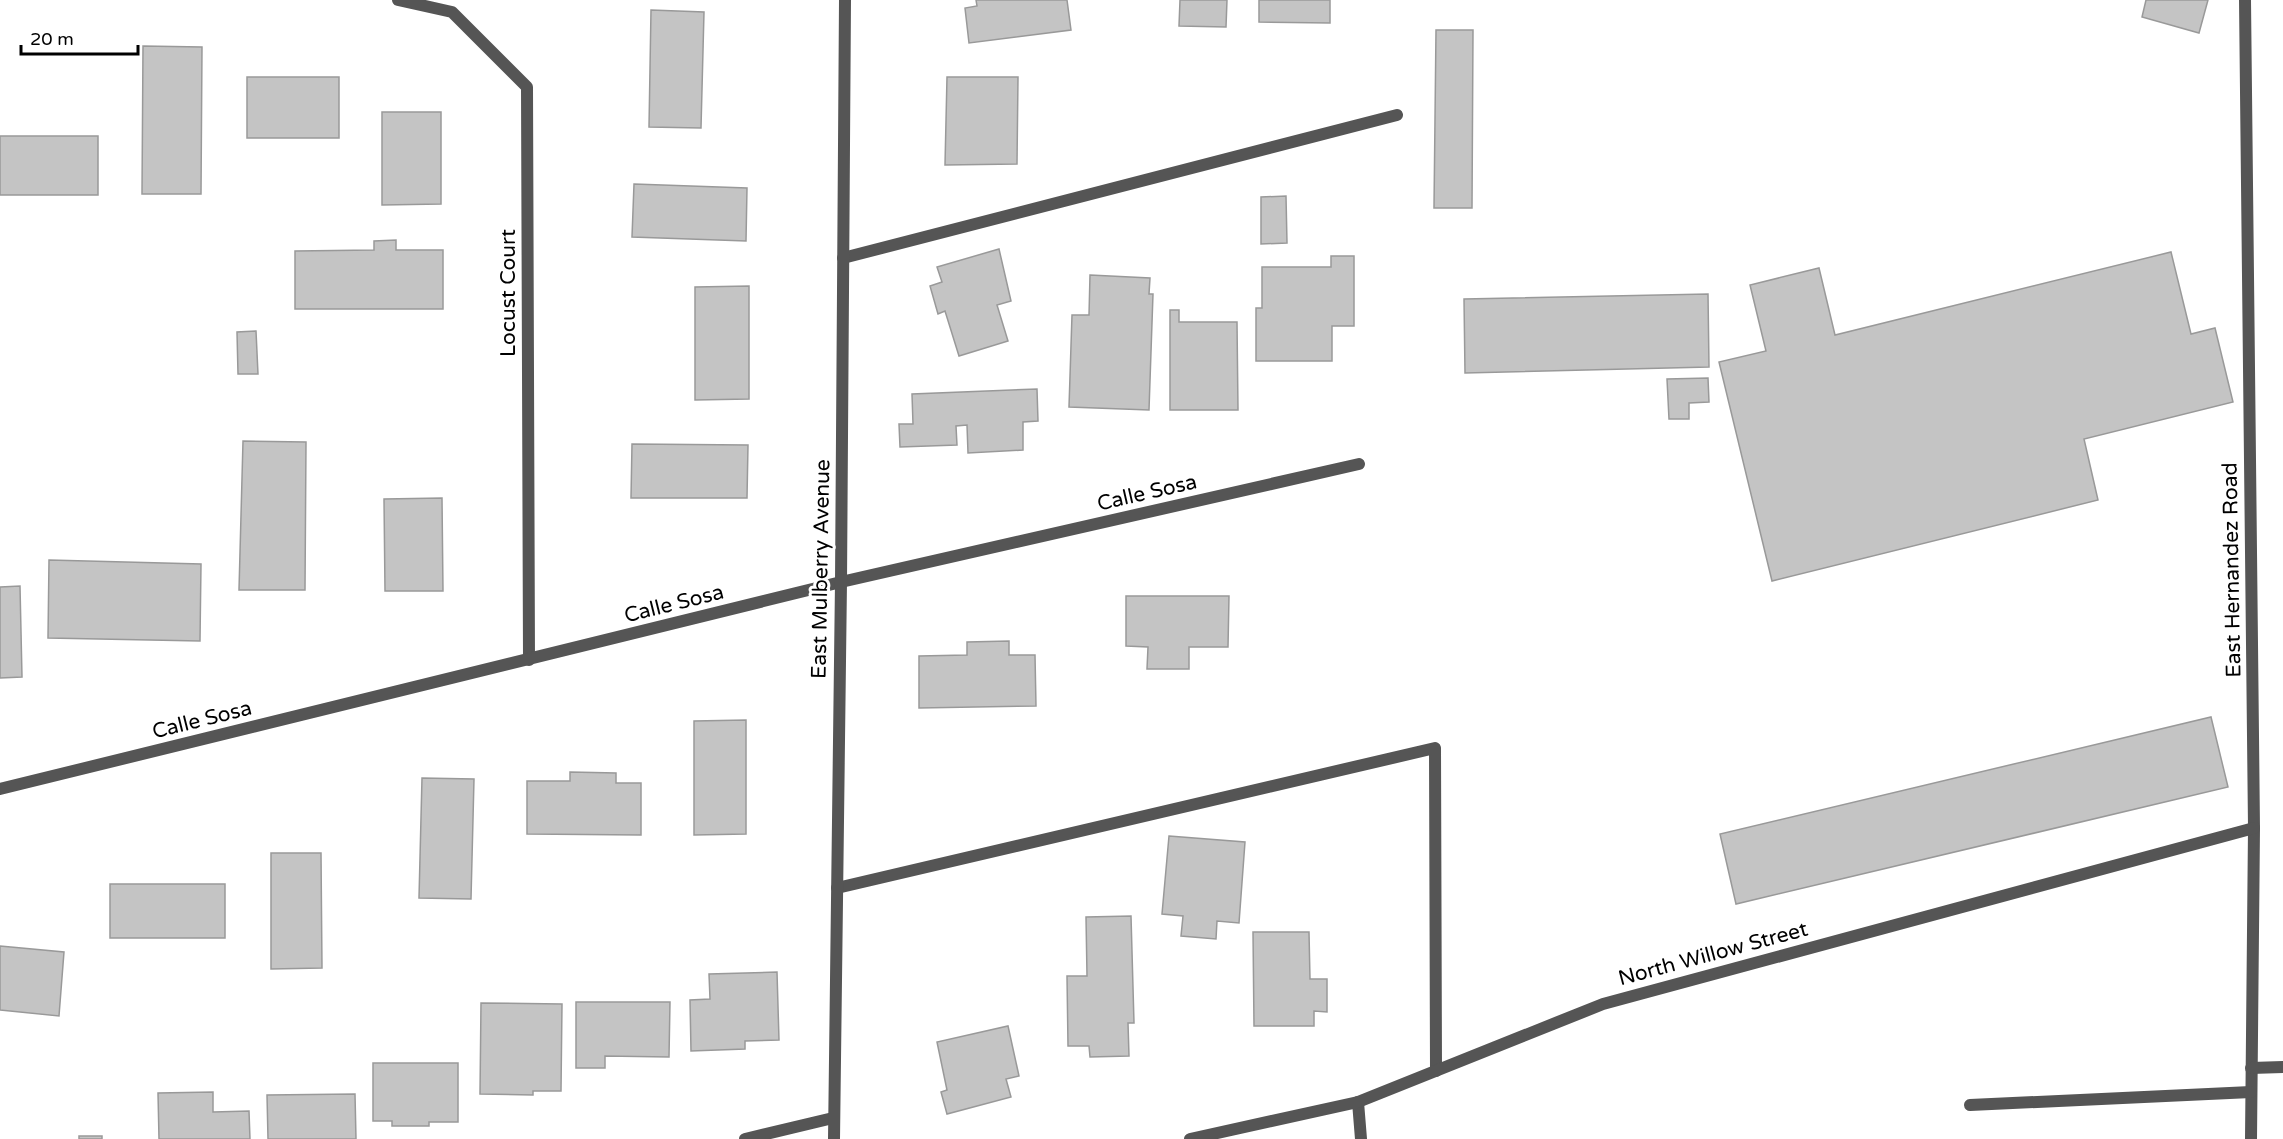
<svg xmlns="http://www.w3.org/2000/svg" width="2283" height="1139" font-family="'Varela Round',sans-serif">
<rect width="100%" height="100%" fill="#fff"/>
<g fill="#c4c4c4" stroke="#999" stroke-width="1.5">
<polygon points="976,0 1067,0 1071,30 969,43 965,8 977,6"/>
<polygon points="1180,0 1227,0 1226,27 1179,26"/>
<polygon points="1259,0 1330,0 1330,23 1259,22"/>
<polygon points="2146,0 2208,0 2199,33 2142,17"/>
<polygon points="651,10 704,12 701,128 649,127"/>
<polygon points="1436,30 1473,30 1472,208 1434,208"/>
<polygon points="143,46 202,47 201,194 142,194"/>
<rect x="247" y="77" width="92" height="61"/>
<polygon points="947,77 1018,77 1017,164 945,165"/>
<polygon points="382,112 441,112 441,204 382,205"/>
<rect x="0" y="136" width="98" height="59"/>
<polygon points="634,184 747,188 746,241 632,237"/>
<polygon points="1286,196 1287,243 1261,244 1261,197"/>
<polygon points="396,240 396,250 443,250 443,309 295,309 295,251 374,250 374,241"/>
<polygon points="999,249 1011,301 997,305 1008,341 959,356 945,311 938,314 930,286 942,282 937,267"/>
<polygon points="2171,252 2191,334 2215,328 2233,402 2084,439 2098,500 1772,581 1719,362 1766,351 1750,285 1819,268 1835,335"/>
<polygon points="1331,256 1354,256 1354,326 1332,326 1332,361 1256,361 1256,308 1262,308 1262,267 1331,267"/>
<polygon points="1090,275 1150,278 1149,294 1153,294 1149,410 1069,407 1072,315 1089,315"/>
<polygon points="749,286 749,399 695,400 695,287"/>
<polygon points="1708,294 1709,367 1465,373 1464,299"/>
<polygon points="1170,310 1179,310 1179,322 1237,322 1238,410 1170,410"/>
<polygon points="256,331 258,374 238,374 237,332"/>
<polygon points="1708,378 1709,402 1689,403 1689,419 1669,419 1667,379"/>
<polygon points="1037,389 1038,421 1023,422 1023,450 968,453 967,425 956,426 957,445 900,447 899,424 913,424 912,394"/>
<polygon points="243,441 306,442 305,590 239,590"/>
<polygon points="632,444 748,445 747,498 631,498"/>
<polygon points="442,498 443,591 385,591 384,499"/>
<polygon points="49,560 201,564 200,641 48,638"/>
<polygon points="20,586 22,677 0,678 0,587"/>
<polygon points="1126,596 1229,596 1228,647 1189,647 1189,669 1147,669 1148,647 1126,646"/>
<polygon points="1009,641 1009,655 1035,655 1036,706 919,708 919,656 967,655 967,642"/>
<polygon points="2211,717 2228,787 1736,904 1720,834"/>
<polygon points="746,720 746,834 694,835 694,721"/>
<polygon points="570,772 616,773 616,783 641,783 641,835 527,834 527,781 570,781"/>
<polygon points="422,778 474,779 471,899 419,898"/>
<polygon points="1169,836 1245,842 1239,923 1217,921 1216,939 1181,936 1183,916 1162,914"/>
<polygon points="271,853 321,853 322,968 271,969"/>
<rect x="110" y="884" width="115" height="54"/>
<polygon points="1131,916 1134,1023 1128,1023 1129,1056 1090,1057 1089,1046 1068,1046 1067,976 1087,976 1086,917"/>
<polygon points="1253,932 1309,932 1310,979 1327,979 1327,1012 1314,1011 1314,1026 1254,1026"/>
<polygon points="0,946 64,952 59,1016 0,1010"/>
<polygon points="777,972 779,1040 745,1041 745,1049 691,1051 690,1000 710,999 709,974"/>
<polygon points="576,1002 670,1002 669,1057 605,1056 605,1068 576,1068"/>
<polygon points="481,1003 562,1004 561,1091 533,1091 533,1095 480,1094"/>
<polygon points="1008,1026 1019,1076 1006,1079 1011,1097 947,1114 941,1092 947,1090 937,1042"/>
<polygon points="373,1063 458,1063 458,1122 429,1122 429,1126 392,1126 392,1121 373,1121"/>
<polygon points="213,1092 213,1112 249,1111 250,1139 159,1139 158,1093"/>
<polygon points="355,1094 356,1139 268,1139 267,1095"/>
<rect x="79" y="1136" width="23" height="3"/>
</g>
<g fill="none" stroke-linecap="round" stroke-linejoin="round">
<g stroke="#555" stroke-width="12">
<polyline points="843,258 1397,115"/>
<polyline points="837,888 1435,748 1436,1071"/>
</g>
<g stroke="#555" stroke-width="12">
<polyline points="398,0 452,12 527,87 529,660"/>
<polyline points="2245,0 2254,828 2251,1139"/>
<polyline points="0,789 841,582 1359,464"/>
<polyline points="2251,1068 2283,1067"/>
<polyline points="1358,1102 1361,1139"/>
<polyline points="1970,1105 2251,1092"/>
<polyline points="745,1139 833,1118"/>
<polyline points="834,1139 841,582 845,0"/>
<polyline points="1190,1139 1358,1102 1603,1004 2254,828"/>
</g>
</g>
<g text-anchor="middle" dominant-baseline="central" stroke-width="6" stroke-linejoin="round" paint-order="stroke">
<g font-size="21" fill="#000" stroke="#fff">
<text transform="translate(508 293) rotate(-90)">Locust Court</text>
<text transform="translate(1147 493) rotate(-13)">Calle Sosa</text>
<text transform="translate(821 569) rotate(-89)">East Mulberry Avenue</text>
<text transform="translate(2232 570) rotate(-91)">East Hernandez Road</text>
<text transform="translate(674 604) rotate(-14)">Calle Sosa</text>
<text transform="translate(202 720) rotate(-14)">Calle Sosa</text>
<text transform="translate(1713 954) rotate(-15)">North Willow Street</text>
</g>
</g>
<path d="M21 45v9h117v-9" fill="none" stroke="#000000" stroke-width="3"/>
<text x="30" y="45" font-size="18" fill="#000000" stroke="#ffffff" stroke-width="4.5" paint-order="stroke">20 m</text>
</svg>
